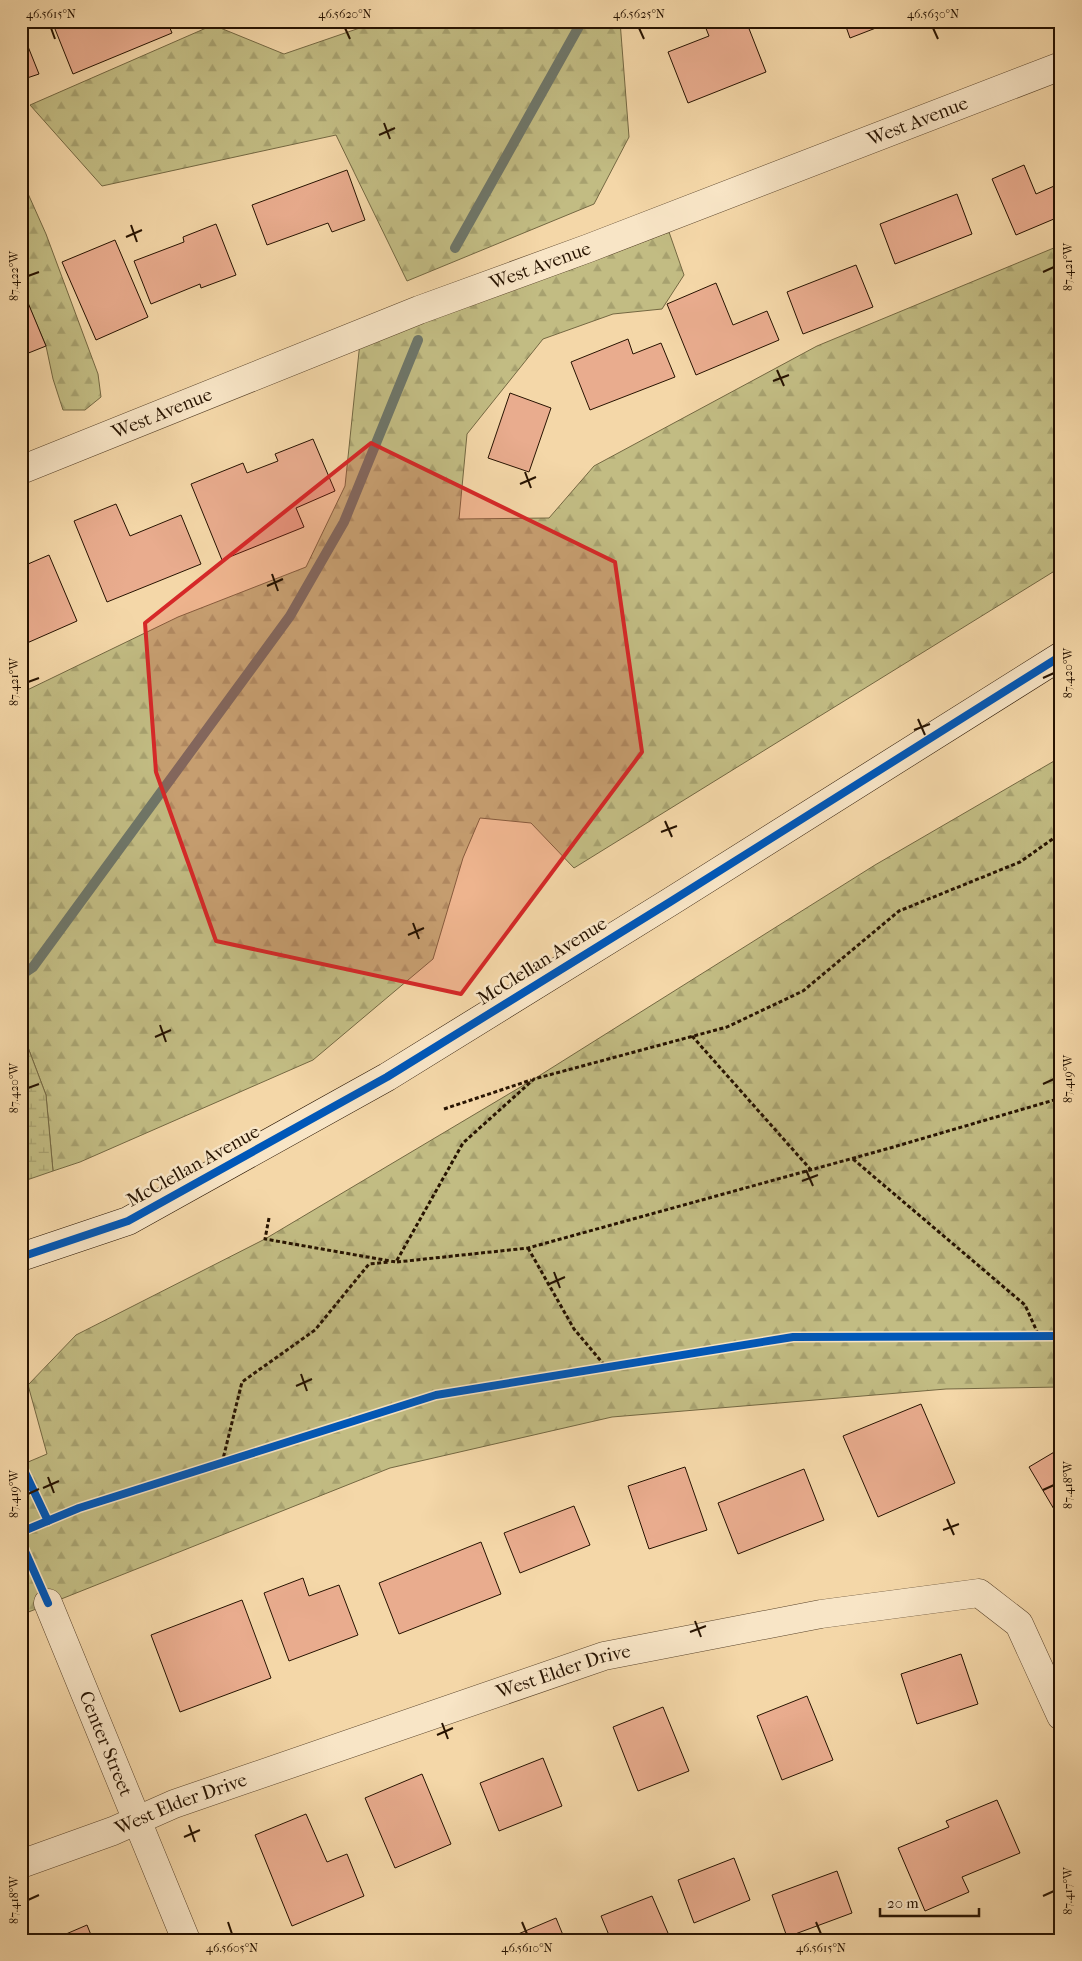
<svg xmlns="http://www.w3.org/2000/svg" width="1082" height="1961" font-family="'IM FELL French Canon',serif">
<defs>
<pattern id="forest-firs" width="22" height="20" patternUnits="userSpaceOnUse" patternTransform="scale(1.25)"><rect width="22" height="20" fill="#c2bc83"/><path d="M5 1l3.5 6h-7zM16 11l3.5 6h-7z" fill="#a7a16f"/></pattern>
<pattern id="wetland-marsh" width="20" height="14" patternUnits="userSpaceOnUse" patternTransform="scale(1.25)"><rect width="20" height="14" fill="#c2bc83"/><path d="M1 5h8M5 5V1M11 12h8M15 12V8" fill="none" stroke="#a7a16f"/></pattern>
</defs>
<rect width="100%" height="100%" fill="#f4d7a8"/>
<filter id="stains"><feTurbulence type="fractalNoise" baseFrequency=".004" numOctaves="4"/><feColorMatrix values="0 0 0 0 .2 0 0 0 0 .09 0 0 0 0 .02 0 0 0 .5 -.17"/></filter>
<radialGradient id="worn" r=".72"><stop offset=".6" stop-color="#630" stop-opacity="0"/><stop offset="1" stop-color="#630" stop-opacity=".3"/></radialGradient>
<g fill="url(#forest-firs)" stroke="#746842">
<polygon points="380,21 620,21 629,137 594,204 407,281 336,135 102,186 30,105 213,25 284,54"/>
<polygon points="21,178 46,234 98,374 101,397 85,410 63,410 53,379 46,346 26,299 21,300"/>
<polygon points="669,232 684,275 662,309 613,314 543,339 467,434 459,519 549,518 594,466 817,346 1061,245 1061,567 574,868 531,823 480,818 463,858 433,959 313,1060 80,1162 53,1171 46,1095 21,1029 21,693 178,617 306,567 345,486 360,342 572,269"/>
<polygon points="1061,757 1061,1387 946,1389 612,1417 390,1468 21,1615 21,1465 47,1454 28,1385 76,1335 265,1239 534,1079 875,865"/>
</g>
<polygon fill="url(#wetland-marsh)" stroke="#746842" points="21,1029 46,1095 53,1171 21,1182"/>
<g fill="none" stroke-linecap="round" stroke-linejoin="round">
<g stroke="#6e7669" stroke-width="10">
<polyline points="455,248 582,21"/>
<polyline points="21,975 33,967 290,616 344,522 418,340"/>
</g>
</g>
<g fill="#e9ac8e" stroke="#271301">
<polygon points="60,21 167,21 172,33 73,74 53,24"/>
<polygon points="703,21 746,21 766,72 688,103 668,52 709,36"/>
<polygon points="844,21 894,21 850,38"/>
<polygon points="21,34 23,34 39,74 21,80"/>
<polygon points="1024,165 1036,194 1061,183 1061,216 1016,235 992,179"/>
<polygon points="347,170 365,220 332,232 328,223 267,245 252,205"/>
<polygon points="957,194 972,234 895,264 880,224"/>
<polygon points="216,224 236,275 201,288 200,284 151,304 134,261 184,242 183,237"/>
<polygon points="115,240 148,317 96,340 62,262"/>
<polygon points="856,265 873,307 803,334 787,292"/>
<polygon points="716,283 733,325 767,311 779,340 696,375 667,304"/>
<polygon points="26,298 46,346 21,356 21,300"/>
<polygon points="628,339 633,354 661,343 675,377 590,410 571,362"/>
<polygon points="510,393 551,408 529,472 488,458"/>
<polygon points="313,439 335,491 296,508 304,527 222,560 191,484 243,463 247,473 278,461 275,454"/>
<polygon points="116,504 130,536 181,515 201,564 107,602 74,521"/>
<polygon points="49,555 77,621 27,643 21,628 21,600 25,598 21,589 21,567"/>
<polygon points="921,1404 955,1483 878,1517 843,1436"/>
<polygon points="1061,1448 1061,1521 1029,1467"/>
<polygon points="685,1467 707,1530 649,1549 628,1486"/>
<polygon points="804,1469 824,1520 738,1554 718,1503"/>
<polygon points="574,1506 590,1545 520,1573 504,1533"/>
<polygon points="481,1542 501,1594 399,1634 379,1583"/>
<polygon points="303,1578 309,1596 339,1585 358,1635 289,1661 264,1593"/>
<polygon points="242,1600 271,1678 180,1712 151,1635"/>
<polygon points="961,1654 978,1704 917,1724 901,1674"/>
<polygon points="807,1696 833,1760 782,1780 757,1716"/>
<polygon points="663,1707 689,1771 638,1791 613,1727"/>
<polygon points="543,1758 562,1806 499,1831 480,1783"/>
<polygon points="422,1774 451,1844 395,1868 365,1798"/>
<polygon points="997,1800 1020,1853 962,1877 969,1892 925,1911 898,1848 949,1827 946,1821"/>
<polygon points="306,1814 327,1862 347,1854 364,1896 292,1926 255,1835"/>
<polygon points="734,1858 750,1900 694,1923 678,1880"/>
<polygon points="837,1871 852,1913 787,1937 772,1895"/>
<polygon points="652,1896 671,1940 611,1940 601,1916"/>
<polygon points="556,1918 565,1940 504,1940"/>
<polygon points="87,1925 93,1940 52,1940"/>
</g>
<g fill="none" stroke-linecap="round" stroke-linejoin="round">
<defs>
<g id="minor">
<path id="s1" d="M21,470L419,310L589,248L1061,66"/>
<path id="s2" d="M48,1603L186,1940"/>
<path id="s3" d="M21,1864L113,1831L174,1804L604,1656L821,1614L979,1593L1019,1624L1061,1716"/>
</g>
<polyline id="secondary" points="21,1257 128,1221 387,1077 670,902 1061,656"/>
</defs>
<use href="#minor" stroke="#5a442b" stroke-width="29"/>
<use href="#secondary" stroke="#271301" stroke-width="29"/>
<g stroke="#271301" stroke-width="3" stroke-dasharray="4 2.5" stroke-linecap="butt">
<polyline points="692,1036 811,1170"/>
<polyline points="444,1109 531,1080"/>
<polyline points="853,1159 1025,1305 1039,1336"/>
<polyline points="269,1218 265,1239 396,1262 463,1143 534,1079 727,1027 803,991 899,911 1020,862 1061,833"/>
<polyline points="528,1248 574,1329 606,1367"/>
<polyline points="397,1262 528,1248 890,1148 1061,1098"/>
<polyline points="222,1463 242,1382 315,1330 369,1264 390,1262"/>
</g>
<use href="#minor" stroke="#f8e5c6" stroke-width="28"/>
<use href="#secondary" stroke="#f8e5c6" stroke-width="28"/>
<defs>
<g id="cycleway">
<polyline points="21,1257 128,1221 387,1077 670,902 1061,656"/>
<polyline points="21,1464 48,1521"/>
<polyline points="21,1532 79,1508 436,1395 793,1337 1061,1336"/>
<polyline points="21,1542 48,1603"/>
</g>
</defs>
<use href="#cycleway" stroke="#f8e5c6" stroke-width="11"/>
<use href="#cycleway" stroke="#0057b8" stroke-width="8"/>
</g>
<path fill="#d62828" fill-opacity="0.2" stroke="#d62828" stroke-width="4" stroke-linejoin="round" d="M371,443L615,562L642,752L461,994L216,941L156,772L145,623Z"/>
<path fill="none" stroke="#271301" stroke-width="2" d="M51,28L55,39M345,28L350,39M639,28L644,39M933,28L938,39M384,123L390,139M379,135L395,128M131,225L137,242M126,237L142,230M1043,272L1054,267M28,276L39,272M777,370L784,386M773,381L789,375M525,472L531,488M520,484L536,477M272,574L278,591M267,586L283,579M1043,678L1054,673M28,682L39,678M918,719L925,735M914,730L930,724M665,821L672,837M661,832L677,826M413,923L419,939M408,935L424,928M160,1025L166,1042M155,1037L171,1030M1043,1084L1054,1079M28,1088L39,1084M806,1170L813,1186M802,1181L818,1175M554,1272L560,1288M549,1284L565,1277M301,1374L307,1391M296,1386L312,1379M48,1477L54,1493M43,1488L59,1481M1043,1490L1054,1485M28,1494L39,1489M947,1519L954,1535M943,1530L959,1524M695,1621L701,1637M690,1632L706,1626M442,1723L448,1739M437,1735L453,1728M189,1825L195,1842M184,1837L200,1830M1043,1896L1054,1891M28,1900L39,1895M228,1922L232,1934M522,1922L527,1934M816,1922L821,1934"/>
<g text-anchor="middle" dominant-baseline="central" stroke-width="5" stroke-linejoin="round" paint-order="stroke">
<g font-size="19" fill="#271301" stroke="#f8e5c6">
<text stroke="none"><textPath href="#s1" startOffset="962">West Avenue</textPath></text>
<text stroke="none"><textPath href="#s1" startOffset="558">West Avenue</textPath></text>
<text stroke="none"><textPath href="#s1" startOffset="152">West Avenue</textPath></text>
<text transform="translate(542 961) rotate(-32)">McClellan Avenue</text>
<text transform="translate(193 1166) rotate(-29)">McClellan Avenue</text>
<text stroke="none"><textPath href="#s3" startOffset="576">West Elder Drive</textPath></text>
<text stroke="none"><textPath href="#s2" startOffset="152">Center Street</textPath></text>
<text stroke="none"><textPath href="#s3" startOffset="171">West Elder Drive</textPath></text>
</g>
</g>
<rect width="1082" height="1961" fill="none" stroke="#f4d7a8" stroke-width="55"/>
<path d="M880 1908v8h99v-8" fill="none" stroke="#271301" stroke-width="2.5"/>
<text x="887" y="1908" font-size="15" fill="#271301" stroke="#f8e5c6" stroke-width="4" paint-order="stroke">20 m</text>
<rect x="28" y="28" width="1026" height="1906" fill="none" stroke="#271301" stroke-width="2"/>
<g font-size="12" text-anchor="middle" fill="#271301">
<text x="51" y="18">46.5615°N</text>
<text x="345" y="18">46.5620°N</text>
<text x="639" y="18">46.5625°N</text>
<text x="933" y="18">46.5630°N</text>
<text transform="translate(1068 267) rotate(-90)" y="4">87.421°W</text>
<text transform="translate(14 276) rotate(-90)" y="4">87.422°W</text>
<text transform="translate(1068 673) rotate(-90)" y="4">87.420°W</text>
<text transform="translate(14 682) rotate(-90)" y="4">87.421°W</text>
<text transform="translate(1068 1079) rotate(-90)" y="4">87.419°W</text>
<text transform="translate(14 1088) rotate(-90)" y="4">87.420°W</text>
<text transform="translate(1068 1485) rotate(-90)" y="4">87.418°W</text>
<text transform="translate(14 1494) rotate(-90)" y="4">87.419°W</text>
<text transform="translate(1068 1891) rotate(-90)" y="4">87.417°W</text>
<text transform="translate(14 1900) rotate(-90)" y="4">87.418°W</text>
<text x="232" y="1952">46.5605°N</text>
<text x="527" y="1952">46.5610°N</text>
<text x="821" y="1952">46.5615°N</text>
</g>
<rect width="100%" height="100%" filter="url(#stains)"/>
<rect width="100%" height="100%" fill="url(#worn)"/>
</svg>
